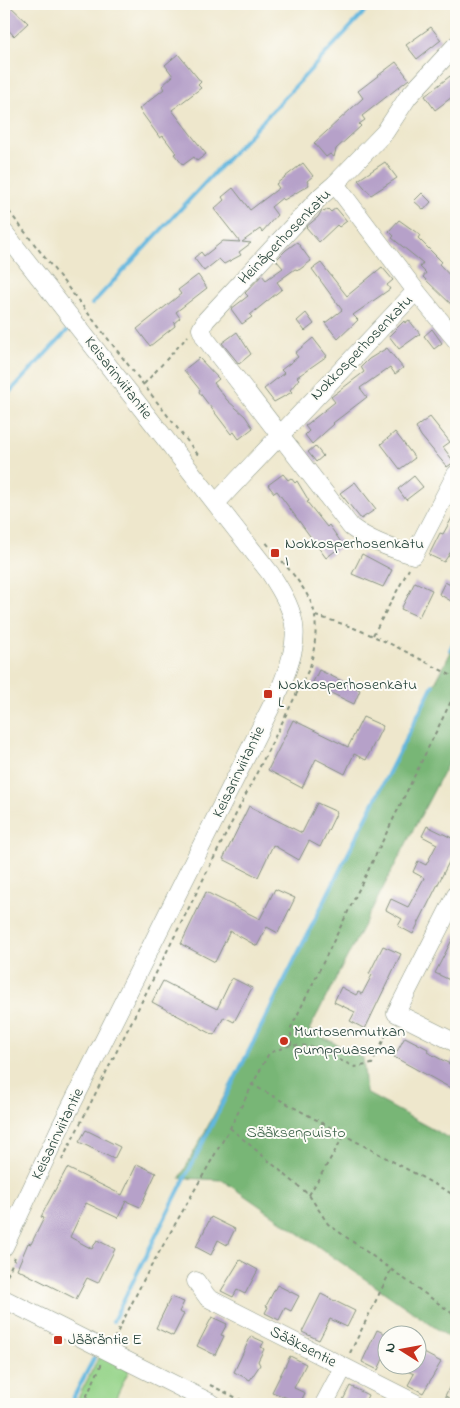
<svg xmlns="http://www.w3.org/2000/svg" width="460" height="1408" font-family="'Indie Flower',sans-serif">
<rect width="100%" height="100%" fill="#fdfcf7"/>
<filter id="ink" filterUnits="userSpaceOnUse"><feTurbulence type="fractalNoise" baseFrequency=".02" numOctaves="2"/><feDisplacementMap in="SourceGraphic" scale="10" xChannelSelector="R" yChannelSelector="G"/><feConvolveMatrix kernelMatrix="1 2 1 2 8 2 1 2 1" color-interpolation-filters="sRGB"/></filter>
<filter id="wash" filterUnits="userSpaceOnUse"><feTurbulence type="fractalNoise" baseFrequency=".0096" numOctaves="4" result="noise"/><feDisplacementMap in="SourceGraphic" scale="20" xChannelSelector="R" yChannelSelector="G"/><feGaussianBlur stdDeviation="1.12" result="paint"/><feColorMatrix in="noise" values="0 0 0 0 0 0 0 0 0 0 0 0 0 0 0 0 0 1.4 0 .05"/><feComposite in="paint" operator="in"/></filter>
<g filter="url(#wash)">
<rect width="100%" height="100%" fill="#eee7cc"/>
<polygon fill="#96d48a" stroke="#5a885f" points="100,1355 129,1370 113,1404 75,1404"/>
<polygon fill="#78b676" stroke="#4c7a55" points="456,642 456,748 309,1030 363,1058 366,1093 456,1142 456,1342 222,1180 180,1178 241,1065"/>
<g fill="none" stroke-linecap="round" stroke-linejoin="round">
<g stroke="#63b7df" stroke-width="4">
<polyline points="92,304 372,4"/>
<polyline points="4,398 68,330"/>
<polyline points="450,650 456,638"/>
<polyline points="113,1321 433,685"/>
<polyline points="70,1404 94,1358"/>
</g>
</g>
<g id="blocks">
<g fill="#b6a1c9">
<polygon points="4,4 8,4 28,23 14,36 4,25"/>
<polygon points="431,27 441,40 417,59 406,45"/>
<polygon points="178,54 201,82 198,85 201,88 172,110 206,154 197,161 194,157 183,165 174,154 176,153 163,136 160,138 139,109 164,89 162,86 173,76 165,65"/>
<polygon points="396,62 409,79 362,116 365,120 359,124 361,126 336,149 334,157 330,154 326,157 314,143 363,98 358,91"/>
<polygon points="450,76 456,84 456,94 435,110 425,96"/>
<polygon points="385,162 397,178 371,195 358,180"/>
<polygon points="303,163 313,176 307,181 309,185 284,200 282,198 271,207 277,215 262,232 260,229 242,242 251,243 239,252 241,255 224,264 219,259 204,271 194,258 201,252 204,256 223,241 240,242 214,209 224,200 222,197 233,188 250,210 279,188 276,184"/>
<polygon points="422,193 431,202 424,210 414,201"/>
<polygon points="336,208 347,221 339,227 337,225 319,242 306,227 318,217 322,210 324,212 328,209 331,212"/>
<polygon points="399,220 420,235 418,238 442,262 439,264 456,282 456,309 423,277 426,273 420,267 423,263 392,238 394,236 389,231"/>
<polygon points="297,242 311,261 299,270 295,269 277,282 282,289 250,315 252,317 242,324 231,309 248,296 245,293 262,275 266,280 283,268 276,260 286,250"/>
<polygon points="321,263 347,296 382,267 393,280 387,285 390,289 353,315 358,320 338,339 325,323 342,310 312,269"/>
<polygon points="198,275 207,288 176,312 180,318 174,323 175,326 150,346 137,329 181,294 178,290"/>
<polygon points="306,313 314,324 305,331 297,321"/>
<polygon points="409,320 420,334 399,349 389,336 404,321 405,323"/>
<polygon points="432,329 442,343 434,349 424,336"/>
<polygon points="237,332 251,354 239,364 222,343"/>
<polygon points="313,338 327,356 297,377 299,379 290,390 292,392 274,402 264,389 284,373 281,370 298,357 295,353"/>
<polygon points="387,348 403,368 395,374 390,367 360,388 367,397 333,423 334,424 312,444 305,435 309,431 305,426 335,402 331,397 364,372 361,367 369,359"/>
<polygon points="199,358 219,379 214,383 227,400 245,416 253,428 239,439 234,432 231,434 222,422 199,392 200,390 184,370"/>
<polygon points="430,417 450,442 443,447 454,462 447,467 421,436 416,427"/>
<polygon points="395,432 415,458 400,469 381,444"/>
<polygon points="315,446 323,456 316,462 308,452"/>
<polygon points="283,474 288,480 291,478 295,483 297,481 309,501 307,502 327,527 329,525 343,545 326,558 277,491 274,493 268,485"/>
<polygon points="414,476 423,487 406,500 398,489"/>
<polygon points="355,482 376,509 361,519 340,493"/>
<polygon points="456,511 456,544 444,562 429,555 440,533 443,534"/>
<polygon points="362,554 392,570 383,587 352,574"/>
<polygon points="415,582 432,590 419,617 401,609"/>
<polygon points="445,582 456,588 456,604 439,594"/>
<polygon points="319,670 360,690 354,704 312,684"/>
<polygon points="363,717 383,726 366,760 354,754 345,774 316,759 302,788 268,770 293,720 348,747"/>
<polygon points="317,803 337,812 320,847 309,841 299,860 273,845 258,877 223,859 249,806 302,833"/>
<polygon points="427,826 456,840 456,848 413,934 398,926 402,919 386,910 391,899 408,907 424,878 413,872 418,861 426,865 437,844 422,836"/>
<polygon points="275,889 295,898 278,933 267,927 257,946 230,931 215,962 181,944 206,892 260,919"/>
<polygon points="456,932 456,983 435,973"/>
<polygon points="383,946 401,954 365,1029 350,1021 355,1012 334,1002 341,987 356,995 358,992 362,994 372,975 369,974"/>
<polygon points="232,978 252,988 234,1022 224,1017 214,1035 152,1002 163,981 217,1009"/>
<polygon points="405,1037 428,1049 427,1052 450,1064 456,1054 456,1091 394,1057"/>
<polygon points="86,1130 120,1147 114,1159 79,1142"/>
<polygon points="137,1164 156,1173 140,1207 126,1201 118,1218 86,1203 70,1237 92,1249 97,1240 115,1249 98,1283 87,1278 76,1299 17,1269 28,1243 31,1244 44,1218 41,1217 48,1203 67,1168 122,1195"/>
<polygon points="211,1217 235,1229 227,1245 218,1240 211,1255 196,1247"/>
<polygon points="240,1260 258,1270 245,1294 237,1290 233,1297 221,1291"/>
<polygon points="277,1285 299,1296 291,1311 285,1308 279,1320 265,1313 268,1307 266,1306"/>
<polygon points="321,1294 355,1311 347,1327 330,1319 319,1340 302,1332"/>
<polygon points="171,1297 184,1302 179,1312 184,1314 173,1336 156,1328"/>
<polygon points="212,1317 227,1324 221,1335 224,1336 215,1355 197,1346"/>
<polygon points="377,1330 388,1335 388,1361 383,1359 378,1370 362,1362"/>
<polygon points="251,1336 264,1342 261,1347 264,1349 258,1361 260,1365 250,1380 234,1372"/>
<polygon points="424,1353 441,1362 423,1393 408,1385 414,1374 396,1366 418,1366"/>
<polygon points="290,1356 306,1364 294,1388 305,1393 300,1403 272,1392"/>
<polygon points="456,1374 456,1401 445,1396"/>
<polygon points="350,1386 368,1395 364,1404 341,1404"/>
</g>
</g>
</g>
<g filter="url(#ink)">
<use href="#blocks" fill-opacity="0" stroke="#869280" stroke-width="1"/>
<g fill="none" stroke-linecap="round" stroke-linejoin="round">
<defs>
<g id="minor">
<path d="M456,45L408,97L385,132L335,184L321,196L206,320L201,329L205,338L351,527C370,541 392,549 414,555L456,474"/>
<path d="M4,232L270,573C301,620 301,637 280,689L60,1128L4,1247"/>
<polyline points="416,291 456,340"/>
<polyline points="216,503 416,291 335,184"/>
<polyline points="456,895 396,1013 456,1043"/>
<polyline points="196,1281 208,1298 417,1404"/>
<polyline points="4,1299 213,1404"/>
<polyline points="324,1404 343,1368"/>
</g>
</defs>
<use href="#minor" stroke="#869280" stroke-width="19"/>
<g stroke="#869280" stroke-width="2" stroke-dasharray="4 4" stroke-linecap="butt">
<polyline points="4,205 199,456"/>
<polyline points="144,384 188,336"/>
<path d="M315,616C366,628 410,654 456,678"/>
<polyline points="373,635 409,569"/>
<polyline points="291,1045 291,1028 456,691"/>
<polyline points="251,1084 456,1196"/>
<polyline points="230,1128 309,1195 328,1224 456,1316"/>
<path d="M62,1160L310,667C314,651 317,634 315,617C313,592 280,560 265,541"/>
<polyline points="309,1195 345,1134"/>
<polyline points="4,1283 15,1257"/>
<polyline points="114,1339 145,1277 230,1128 269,1053 291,1045 310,1046 355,1067 372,1064 390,1026"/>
<polyline points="350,1353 391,1270"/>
<polyline points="210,1385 249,1404"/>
<polyline points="83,1404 102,1363"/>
</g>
<use href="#minor" stroke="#fff" stroke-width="18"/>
</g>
</g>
<g fill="#c8321e" stroke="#fdfcf7" stroke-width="2">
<rect x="270" y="548" width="10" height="10" rx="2.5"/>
<rect x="263" y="689" width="10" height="10" rx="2.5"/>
<circle cx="284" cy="1041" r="5"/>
<rect x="53" y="1335" width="10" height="10" rx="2.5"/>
</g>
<g text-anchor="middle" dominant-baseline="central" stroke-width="4" stroke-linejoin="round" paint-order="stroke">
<g font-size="16" fill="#1f3d34" stroke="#fdfcf7">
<text transform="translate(285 237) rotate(-46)">Heinäperhosenkatu</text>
<text transform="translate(362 348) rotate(-46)">Nokkosperhosenkatu</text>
<text transform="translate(118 378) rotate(52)">Keisarinviitantie</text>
<text transform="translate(239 772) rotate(-64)">Keisarinviitantie</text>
<text transform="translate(58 1134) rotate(-64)">Keisarinviitantie</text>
<text transform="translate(303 1347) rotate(27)">Sääksentie</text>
</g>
<g font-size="16" fill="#1f3d34" stroke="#fdfcf7" text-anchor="start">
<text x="285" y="544">Nokkosperhosenkatu<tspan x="285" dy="18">I</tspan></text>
<text x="278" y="685">Nokkosperhosenkatu<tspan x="278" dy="18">L</tspan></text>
<text x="294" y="1032">Murtosenmutkan<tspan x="294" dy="18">pumppuasema</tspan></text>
<text x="68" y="1340">Jääräntie E</text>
</g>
<g font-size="16" fill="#3d634a" stroke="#fdfcf7">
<text x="296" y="1133">Sääksenpuisto</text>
</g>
</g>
<rect width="460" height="1408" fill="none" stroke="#fdfcf7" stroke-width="20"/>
<g transform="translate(402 1350) rotate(281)"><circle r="24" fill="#fdfcf7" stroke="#a4b0a9"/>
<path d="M0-4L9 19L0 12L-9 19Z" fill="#c8321e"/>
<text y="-8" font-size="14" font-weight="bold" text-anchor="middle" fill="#1f3d34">N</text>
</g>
</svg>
